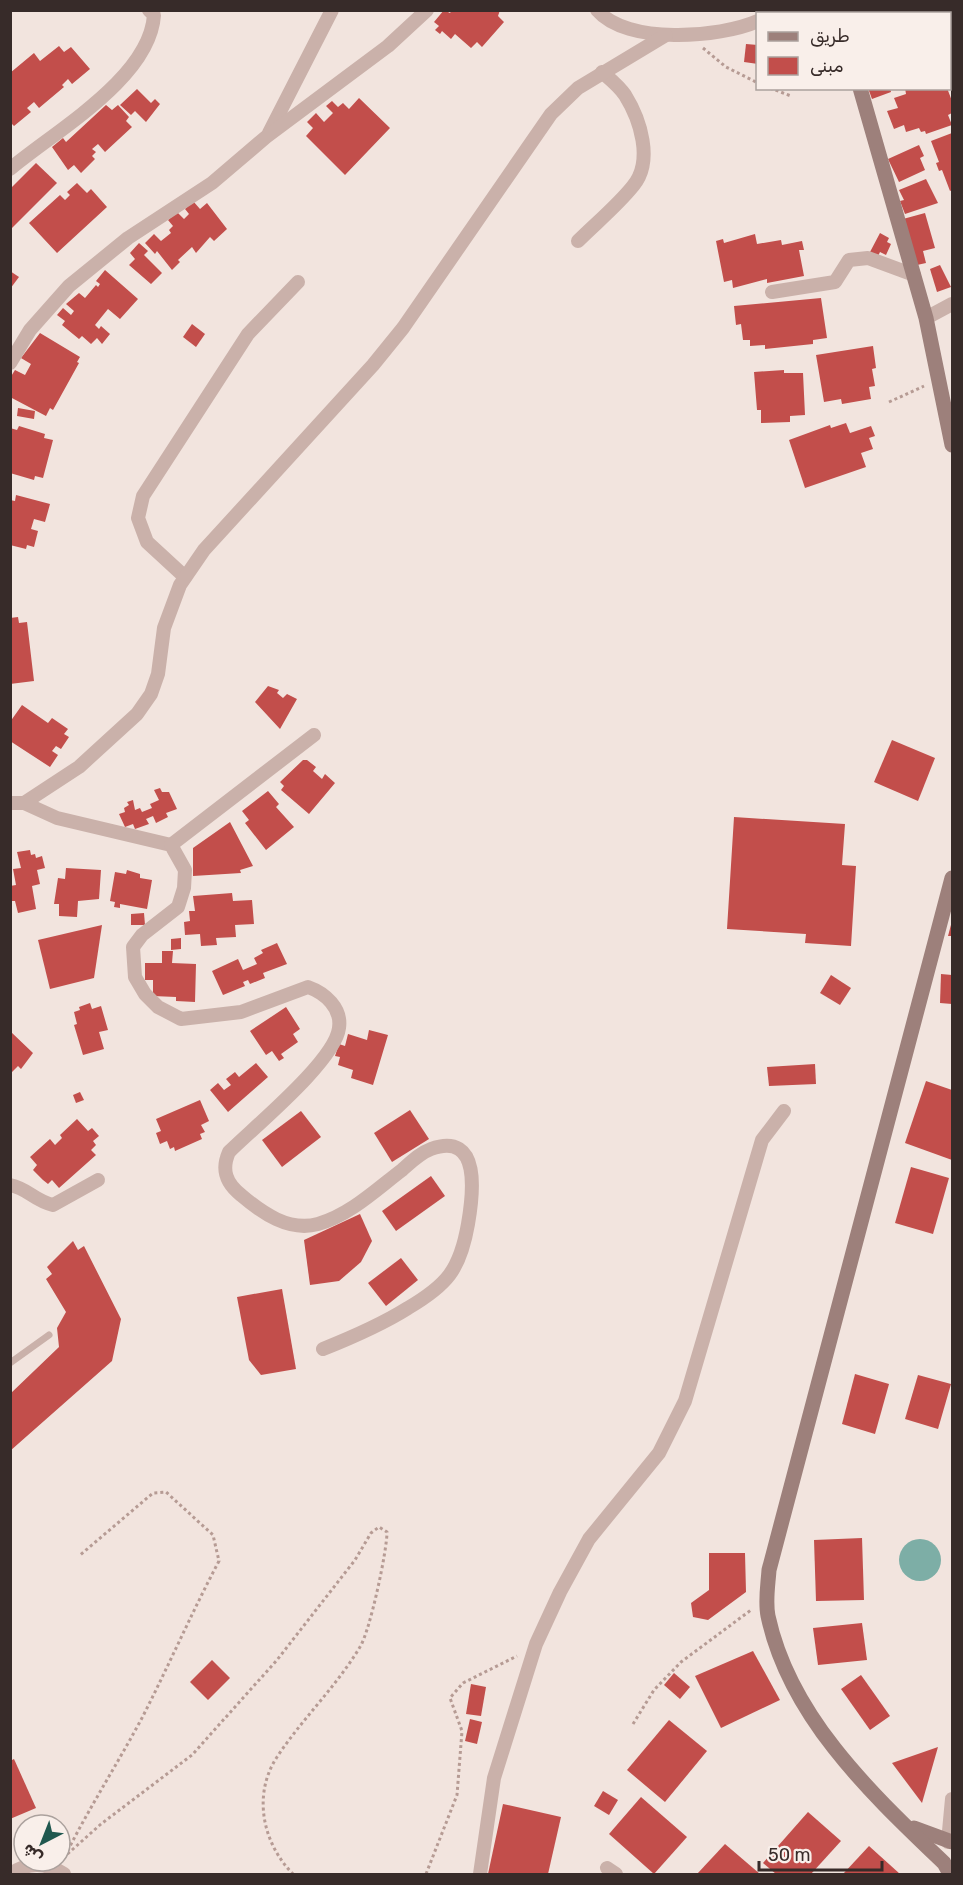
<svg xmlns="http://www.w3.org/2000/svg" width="963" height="1885" font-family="Rubik,'Noto Sans Arabic',sans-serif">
<rect width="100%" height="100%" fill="#f2e4de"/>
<circle fill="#7daea6" cx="920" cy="1560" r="21"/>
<g fill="#c24e4b">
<polygon points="444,10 450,13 452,10 500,10 498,16 504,22 482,47 477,42 471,48 455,34 451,39 442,31 440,34 435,30 439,26 434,22"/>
<polygon points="839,10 869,10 870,14 840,14"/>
<polygon points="746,44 758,45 758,64 744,62"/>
<polygon points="59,46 64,52 71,47 90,69 72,84 68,79 62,85 64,87 39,108 34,102 27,108 31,112 14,126 10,122 10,73 34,53 40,61"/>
<polygon points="868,88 890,88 891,92 872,99"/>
<polygon points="905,88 947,88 952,101 952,113 948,115 952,125 926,134 925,131 921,132 919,128 906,132 904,125 894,129 887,111 898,108 894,98 906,94"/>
<polygon points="137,89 151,103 155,99 160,104 146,122 135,111 131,115 120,105"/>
<polygon points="359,98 390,128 345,175 306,136 313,128 307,122 316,113 324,122 333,113 326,106 332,101 338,107 343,103 349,109"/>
<polygon points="106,105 112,110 118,105 129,117 126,121 132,127 105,152 98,144 92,149 96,152 92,156 95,159 81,173 74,165 68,170 52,147 63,138 66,142"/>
<polygon points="952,133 952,190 950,191 942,170 939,171 936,163 939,162 931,141"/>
<polygon points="919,145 924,156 920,158 925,170 899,182 888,159"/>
<polygon points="36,163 57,183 10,230 10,189"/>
<polygon points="926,179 938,203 905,214 900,201 904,200 899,190"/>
<polygon points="77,183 87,193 91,189 107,207 57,253 29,223 60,195 65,200 70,195 67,192"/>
<polygon points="193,201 200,209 207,203 227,229 214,241 210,237 196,253 192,247 178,260 180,262 172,270 157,251 155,254 145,243 154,234 161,241 171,233 169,230 173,226 168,220 177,212 184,219 189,214 185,209"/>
<polygon points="925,213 935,248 923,251 926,263 917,265 903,219"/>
<polygon points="880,233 889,238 887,242 891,244 886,255 880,252 878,256 870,252"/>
<polygon points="755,234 757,244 781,240 782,245 802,241 804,250 799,250 804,276 767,283 767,279 733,288 732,280 724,282 716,241 723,239 724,243"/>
<polygon points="139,243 148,251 144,255 162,273 151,284 129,265 135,259 130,253"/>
<polygon points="940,265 951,287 937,292 930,269"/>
<polygon points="105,270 138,299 120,319 108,309 95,325 99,329 101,326 110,334 102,344 97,338 91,344 82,336 79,339 62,325 65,321 57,315 63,308 71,315 74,311 66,304 79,293 85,298 96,285 98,287 100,284 96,281"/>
<polygon points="10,271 19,277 10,289"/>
<polygon points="821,298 827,338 813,340 813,344 765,349 765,345 750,346 750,340 743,340 741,324 736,325 734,306"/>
<polygon points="192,324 205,334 196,347 183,337"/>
<polygon points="40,333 80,357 77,362 79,363 53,410 50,408 46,416 10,397 10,378 15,370 25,375 31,364 21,358"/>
<polygon points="873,346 876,368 872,369 875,386 869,387 871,399 842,404 841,399 824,402 816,355"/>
<polygon points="784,370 784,373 803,373 805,415 790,416 790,422 761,423 761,410 757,410 754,372"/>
<polygon points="18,408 35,411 34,419 17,416"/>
<polygon points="846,423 850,433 871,426 875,436 869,438 873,449 861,453 866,467 805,488 789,440 830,425 831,428"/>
<polygon points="19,426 45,434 44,438 53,440 43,478 35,476 34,480 10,473 10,428 17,430"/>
<polygon points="16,495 50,504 45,522 34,519 31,529 38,531 34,547 27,545 26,549 10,545 10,500 15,501"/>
<polygon points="18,617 19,623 27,622 34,681 10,684 10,618"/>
<polygon points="268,686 279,690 277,693 283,698 287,694 297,699 280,729 255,702"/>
<polygon points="22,705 48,723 52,718 68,729 64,734 69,737 61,749 56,746 52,751 58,755 50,767 10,741 10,722"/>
<polygon points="892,740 935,758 918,801 874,782"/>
<polygon points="303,760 307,760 316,767 313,771 322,779 325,774 335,783 309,814 281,790 284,786 280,782"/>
<polygon points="160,788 162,792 169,792 177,809 166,813 168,817 156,823 153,816 146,819 149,824 135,829 133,824 125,827 119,814 125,812 124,808 129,805 127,802 133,800 135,810 140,808 142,812 152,808 150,804 159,800 154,790"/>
<polygon points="268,791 279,804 276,807 294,827 266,850 245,823 249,820 242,811"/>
<polygon points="734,817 845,824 842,865 856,866 851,946 805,943 806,934 727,929"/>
<polygon points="230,822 253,866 240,870 241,873 193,876 193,848"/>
<polygon points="30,850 31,855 35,854 36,858 42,856 45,868 37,870 40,884 32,886 36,909 18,913 15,901 10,901 10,886 16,885 13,869 21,868 17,852"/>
<polygon points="66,868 101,870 99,899 78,901 77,917 59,916 59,904 54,904 58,878 65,879"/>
<polygon points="127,870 140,874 140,878 152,880 147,909 120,904 120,908 114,907 115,902 110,901 115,872 126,874"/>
<polygon points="232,893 233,901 252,900 254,924 235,925 236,937 216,938 217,945 201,946 200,934 185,935 184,922 190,921 189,911 195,911 193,896"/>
<polygon points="144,913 145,925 131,925 131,914"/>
<polygon points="952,921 952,936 948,936"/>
<polygon points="102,925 94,978 50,989 38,940"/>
<polygon points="181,938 181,949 171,950 171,939"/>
<polygon points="277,943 287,964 263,973 265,978 250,984 248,980 243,982 245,986 223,995 212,971 238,959 243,970 257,964 254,958 263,953 261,950"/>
<polygon points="162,951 173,951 172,963 196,964 195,1002 176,1001 176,997 153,996 153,980 145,980 145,963 162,963"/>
<polygon points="941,974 952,975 952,1004 940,1003"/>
<polygon points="831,975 851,988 840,1005 820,993"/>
<polygon points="90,1003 92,1009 101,1006 108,1030 99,1032 104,1049 83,1055 74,1025 77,1024 74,1012 80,1010 79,1007"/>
<polygon points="286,1007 300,1029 293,1034 298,1042 281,1054 284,1058 279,1061 272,1051 266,1055 250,1031"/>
<polygon points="369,1030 388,1035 373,1085 351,1078 353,1070 338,1065 340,1057 335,1056 339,1044 345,1046 348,1034 367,1040"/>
<polygon points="10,1031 33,1053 21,1069 18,1066 12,1072"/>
<polygon points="256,1063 268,1077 228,1112 210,1090 218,1083 224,1090 231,1085 226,1079 235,1072 239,1077"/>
<polygon points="815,1064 816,1084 769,1086 767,1067"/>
<polygon points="926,1081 952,1090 952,1160 905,1143"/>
<polygon points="80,1092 84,1100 76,1103 73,1095"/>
<polygon points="200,1100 209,1121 201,1125 205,1132 200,1134 202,1139 175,1151 174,1147 170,1149 167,1141 160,1144 156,1133 161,1131 156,1119"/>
<polygon points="410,1110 429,1139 392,1162 374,1133"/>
<polygon points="301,1111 321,1137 282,1167 262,1140"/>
<polygon points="77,1119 88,1131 92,1128 99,1136 93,1141 96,1145 91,1150 96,1155 59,1188 52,1180 48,1184 43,1180 33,1170 37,1165 30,1157 50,1139 55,1145 62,1138 60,1135"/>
<polygon points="911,1167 949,1178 933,1234 895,1223"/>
<polygon points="431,1176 445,1196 396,1231 382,1211"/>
<polygon points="360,1214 372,1241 361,1262 339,1281 310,1285 304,1240"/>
<polygon points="73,1241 78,1250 84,1246 121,1319 112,1361 10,1451 10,1394 59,1347 57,1328 66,1312 46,1279 52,1274 47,1267"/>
<polygon points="401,1258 418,1280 386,1306 368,1283"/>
<polygon points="282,1289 296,1369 261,1375 249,1360 237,1297"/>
<polygon points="855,1374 889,1384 875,1434 842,1424"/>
<polygon points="918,1375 951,1384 938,1429 905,1419"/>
<polygon points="862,1538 864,1600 816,1601 814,1540"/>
<polygon points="709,1553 745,1553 746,1592 708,1620 693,1617 691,1603 709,1590"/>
<polygon points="862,1623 867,1660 818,1665 813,1628"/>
<polygon points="753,1651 780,1700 721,1728 695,1676"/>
<polygon points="212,1660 230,1678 208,1700 190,1682"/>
<polygon points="674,1673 690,1687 680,1699 664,1685"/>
<polygon points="861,1675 890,1716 870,1730 841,1689"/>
<polygon points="471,1684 486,1687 481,1716 466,1714"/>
<polygon points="470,1719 482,1722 477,1744 465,1741"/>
<polygon points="669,1720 707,1751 665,1802 627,1770"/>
<polygon points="938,1747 922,1803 892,1763"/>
<polygon points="14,1759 36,1808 10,1819 10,1761"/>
<polygon points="603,1791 618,1800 609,1815 594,1806"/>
<polygon points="641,1797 687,1837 654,1874 609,1834"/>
<polygon points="503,1804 561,1817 548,1874 488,1874"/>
<polygon points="808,1812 841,1841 811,1874 776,1874 763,1863"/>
<polygon points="725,1844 760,1874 697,1874"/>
<polygon points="869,1846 900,1874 843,1874"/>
</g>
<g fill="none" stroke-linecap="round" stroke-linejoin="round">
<g stroke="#b69b94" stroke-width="3" stroke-dasharray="3 3" stroke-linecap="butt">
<polyline points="703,48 726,67 758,83"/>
<polyline points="770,88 791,96"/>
<polyline points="889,402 924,386"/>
<polyline points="633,1724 654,1690 681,1662 751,1610"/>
<path d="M65,1856C89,1808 118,1763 143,1716C169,1665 192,1612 219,1561L213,1535L166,1492L153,1493L79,1556"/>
<path d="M63,1858L101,1824L192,1755L277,1660L355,1560L371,1533L379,1527L387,1532C387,1551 370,1631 360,1647C336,1687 302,1719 277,1757C252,1795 263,1844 293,1874"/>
<polyline points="426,1874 457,1795 462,1731 450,1698 463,1683 517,1656"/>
</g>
<polyline stroke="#cab1aa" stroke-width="7" points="10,1363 49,1335"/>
<g stroke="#cab1aa" stroke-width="14">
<path d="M597,10C627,45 719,38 758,21"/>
<polyline points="950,10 952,19"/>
<polyline points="766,14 769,10"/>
<polyline points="269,133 332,10"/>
<path d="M10,169C55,131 150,78 154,15L149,10"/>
<path d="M578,241C596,223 617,206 633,186C654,161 640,119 625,95C619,86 610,79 602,72"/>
<polyline points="772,292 835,282 849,260 868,258 914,275"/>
<polyline points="926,318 952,304"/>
<polyline points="10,363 30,330 69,286 128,238 212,183 266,137 388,46 427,10"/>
<polyline points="185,577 147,542 138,518 143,496 248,334 298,282"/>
<polyline points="10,803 24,803 79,767 137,714 151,694 158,674 164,628 180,585 204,550 373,365 403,328 551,114 578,88 666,35"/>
<path d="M24,803L57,818L171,845L185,870L184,888L178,907L142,935L133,947L135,977L145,994L158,1007L181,1019L241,1012L308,987C325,993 342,1008 339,1028C335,1061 254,1127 229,1152C221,1170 226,1183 241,1195C262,1213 289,1232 318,1224C350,1215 377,1189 402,1170C411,1162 420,1153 431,1149C482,1131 473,1195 468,1224C460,1270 447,1285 408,1308C381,1325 353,1337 323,1349"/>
<polyline points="171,845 314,735"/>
<path d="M10,1185C29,1189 33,1200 53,1205L98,1180"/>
<polyline points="948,1842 952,1799"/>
<polyline points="607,1868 616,1874"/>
<path d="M11,1874C29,1861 46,1863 64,1874"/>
<polyline points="480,1874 494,1778 536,1644 560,1592 589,1539 659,1453 685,1401 762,1140 784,1111"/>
</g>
<g stroke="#9d807b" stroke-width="15">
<polyline points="830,10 831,14"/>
<polyline points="860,88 926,318 952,445"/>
<polyline points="914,1828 952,1842"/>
<path d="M950,1874L944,1863C872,1794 790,1718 768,1616C765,1601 768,1585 769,1570L952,878"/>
</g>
</g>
<rect width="963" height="1885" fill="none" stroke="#372b29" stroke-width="24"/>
<rect x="756" y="12" width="195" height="78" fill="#f9efea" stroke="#aba19d" stroke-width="1.5"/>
<rect x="768" y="32" width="30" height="9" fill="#9d807b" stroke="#aba19d" stroke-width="1.5"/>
<text x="810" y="42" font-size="18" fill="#372b29">طريق</text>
<rect x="768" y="57" width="30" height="18" fill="#c24e4b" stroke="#aba19d" stroke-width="1.5"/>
<text x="810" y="72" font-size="18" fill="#372b29">مبنى</text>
<g transform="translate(42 1843) rotate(222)"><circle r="28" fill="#f9efea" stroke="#aba19d" stroke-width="1.5"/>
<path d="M0-4.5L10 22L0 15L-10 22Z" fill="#20584f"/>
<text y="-9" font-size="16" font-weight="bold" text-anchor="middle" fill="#372b29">ش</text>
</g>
<path d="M759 1861v9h123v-9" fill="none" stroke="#372b29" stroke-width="3"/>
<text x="768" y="1861" font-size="18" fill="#372b29" stroke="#f9efea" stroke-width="4.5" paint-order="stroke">50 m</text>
</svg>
